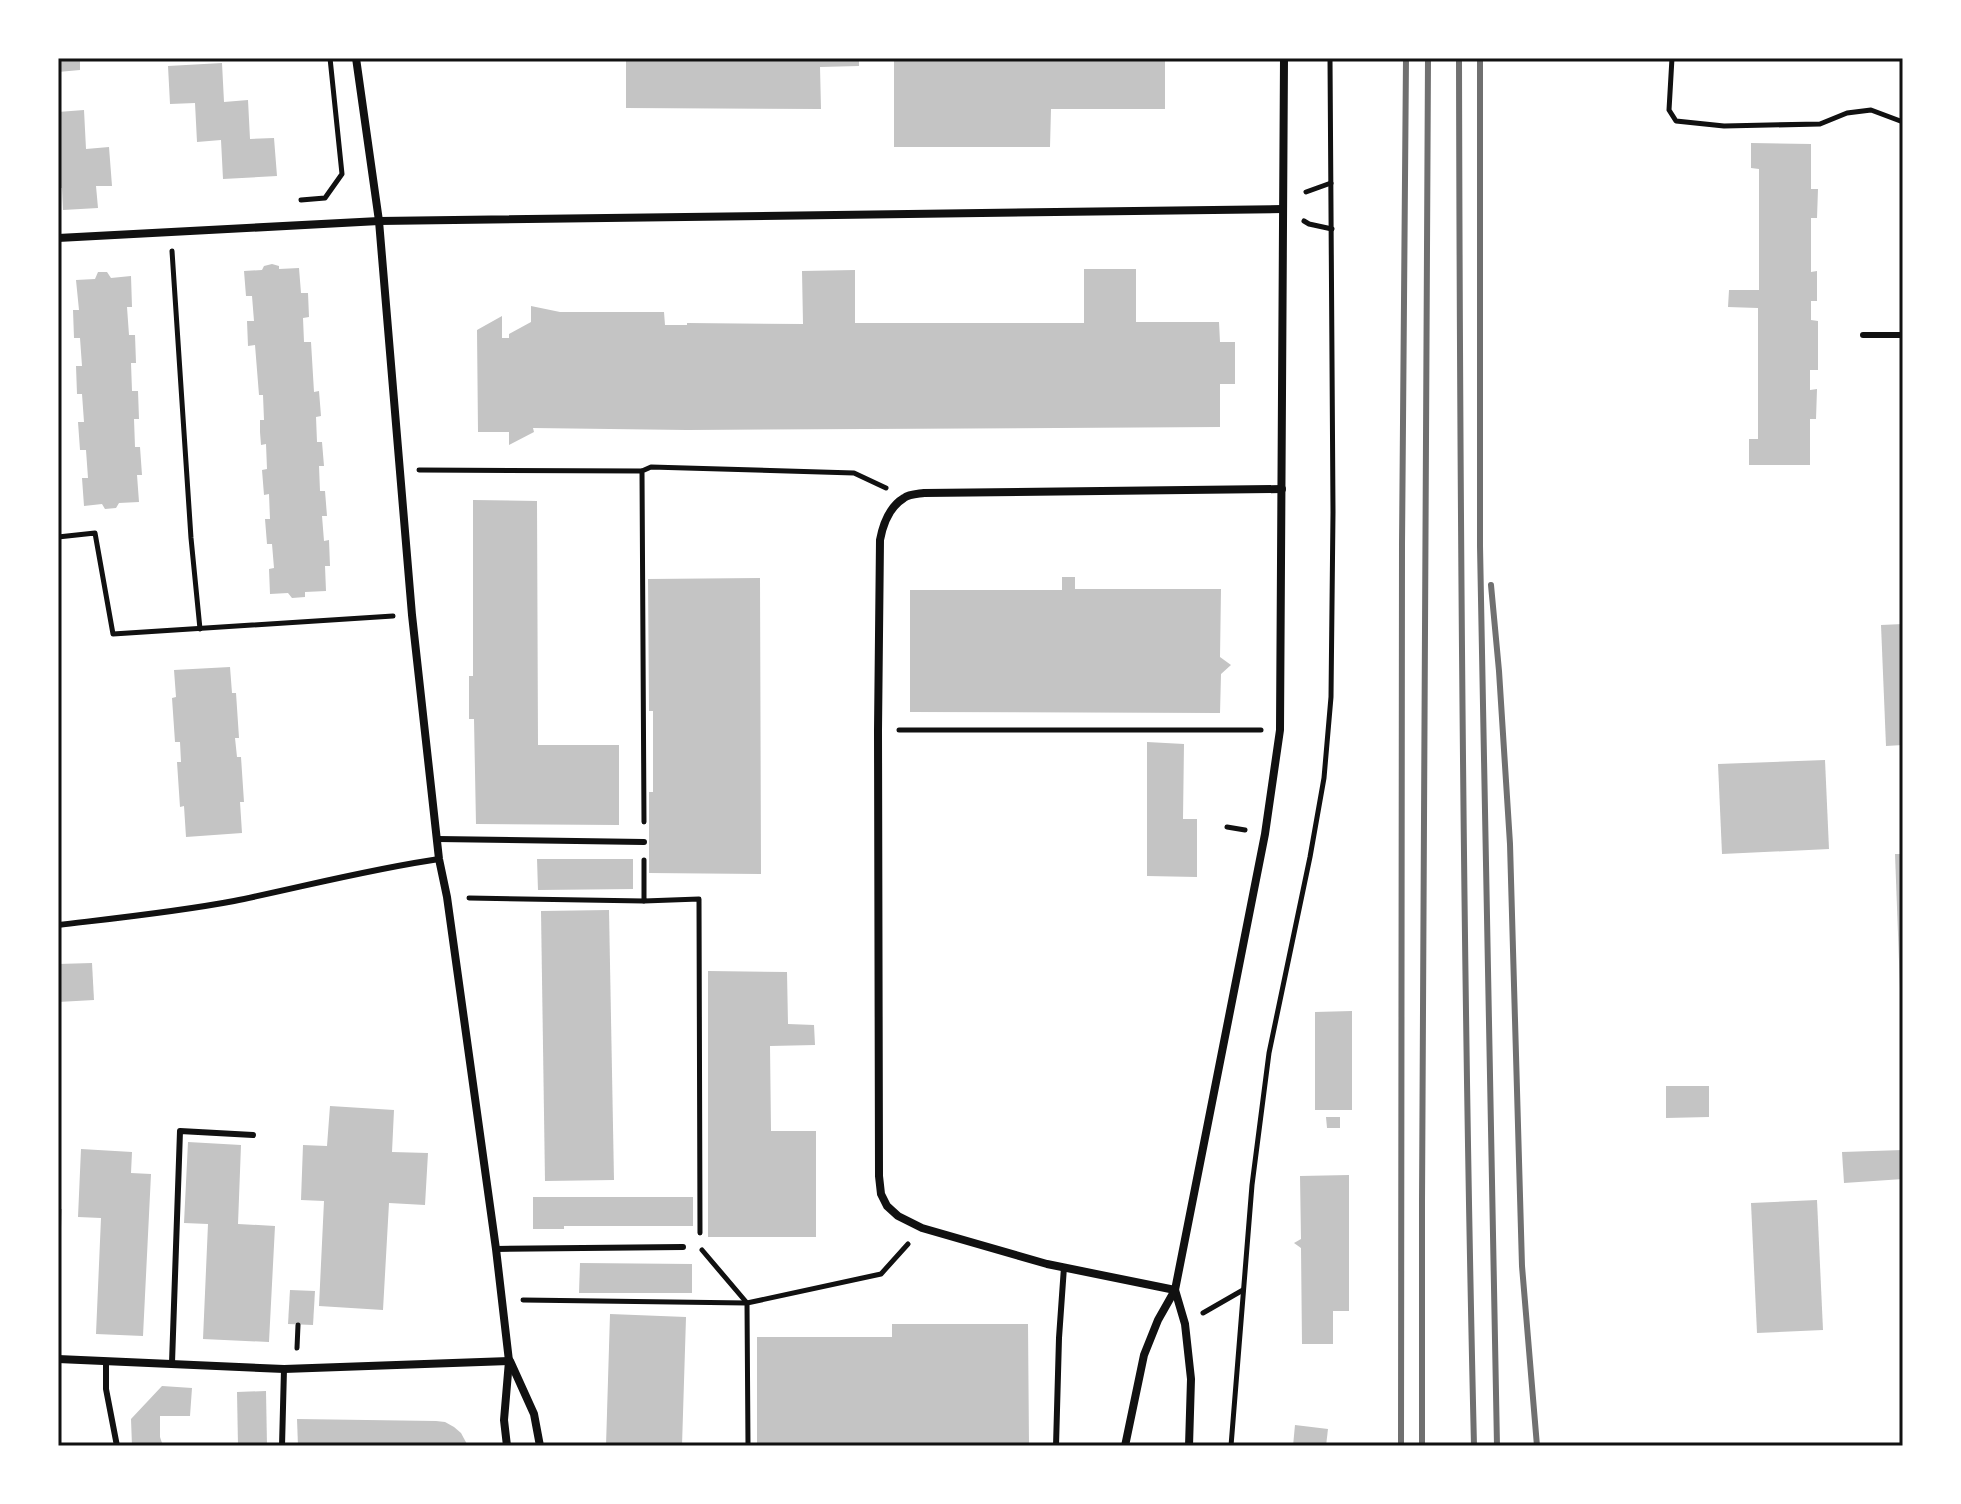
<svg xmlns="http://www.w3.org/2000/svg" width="1961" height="1504" font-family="Roboto,sans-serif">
<rect width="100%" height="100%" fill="#fff"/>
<g fill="#c4c4c4">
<polygon points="58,58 80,58 80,70 58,72"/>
<polygon points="626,58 859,58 859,66 820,67 821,109 626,108"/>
<polygon points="894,58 1165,58 1165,109 1051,109 1050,147 894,147"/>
<polygon points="222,63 224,102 248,100 250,139 274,138 277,176 223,179 221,140 197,142 195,103 170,104 168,66"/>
<polygon points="84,110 86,149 109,147 112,186 96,186 98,208 63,210 62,188 59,188 58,176 58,112"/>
<polygon points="1751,143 1811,144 1811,189 1818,189 1817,218 1811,218 1811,272 1817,271 1817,301 1811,301 1811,320 1818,321 1818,370 1810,370 1810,390 1817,389 1816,419 1810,419 1810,465 1749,465 1749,439 1758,439 1758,308 1728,307 1729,290 1759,290 1759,169 1751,168"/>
<polygon points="272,264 279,266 279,269 299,268 301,293 308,293 309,317 303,318 304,342 311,342 314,392 319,391 321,416 316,417 317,442 322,442 324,466 319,466 320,491 325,491 327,516 322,516 324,541 329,540 330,566 325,566 326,591 305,592 305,597 292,598 288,593 270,594 269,569 274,568 272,544 267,544 265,519 270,519 269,494 264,495 262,470 267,469 266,444 261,445 260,432 260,420 264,420 263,395 259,395 255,345 248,346 247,321 254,321 252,296 246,296 244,271 262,270 264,266"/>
<polygon points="1084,269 1136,269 1136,322 1219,322 1220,342 1235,342 1235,384 1220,384 1220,427 687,430 533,428 534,432 509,445 509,432 478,432 477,330 502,316 502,338 509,338 509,334 531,322 531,306 560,312 664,312 665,325 687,325 687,323 803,324 802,271 855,270 855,323 1084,323"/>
<polygon points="98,272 107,272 111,278 131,276 132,307 127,307 129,335 135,335 136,363 131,363 132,391 138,391 139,419 134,419 135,447 140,447 142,475 137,475 139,502 119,503 116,508 105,509 102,504 84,506 82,478 88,478 86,450 80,450 78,422 84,422 82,394 77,394 76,366 82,366 80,338 74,338 73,310 79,310 76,280 95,279"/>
<polygon points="473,500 537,501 538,745 619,745 619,825 476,824 474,719 469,719 469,676 473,676"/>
<polygon points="1062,577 1075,577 1075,589 1221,589 1220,657 1231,665 1221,674 1220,713 910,712 910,590 1062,590"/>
<polygon points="760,578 761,874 649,873 649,792 653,792 653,711 649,711 648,579"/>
<polygon points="1903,624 1903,745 1886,746 1881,625"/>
<polygon points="230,667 232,693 236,693 239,738 235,738 237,757 241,757 244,802 240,802 242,833 186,837 184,806 180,807 177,762 181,762 180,742 175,742 172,698 176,697 174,670"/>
<polygon points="1147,742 1184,744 1183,819 1197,819 1197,877 1147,876"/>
<polygon points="1825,760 1829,849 1722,854 1718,764"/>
<polygon points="1895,854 1903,854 1903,988 1900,988"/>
<polygon points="537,859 633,859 633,889 538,890"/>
<polygon points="609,910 614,1180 545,1181 541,911"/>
<polygon points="92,963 94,1000 58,1002 58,964"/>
<polygon points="708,971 787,972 788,1024 814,1025 815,1045 770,1046 771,1131 816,1131 816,1237 708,1237"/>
<polygon points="1352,1011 1352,1110 1315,1110 1315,1012"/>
<polygon points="1666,1086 1709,1086 1709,1117 1666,1118"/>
<polygon points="330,1106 394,1110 392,1152 428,1153 425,1205 389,1203 383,1310 319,1306 324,1201 301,1200 303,1145 327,1146"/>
<polygon points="1326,1117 1340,1117 1340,1128 1327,1128"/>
<polygon points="188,1142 241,1145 238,1224 275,1226 269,1342 203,1339 208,1224 184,1223"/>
<polygon points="81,1149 132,1152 131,1173 151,1174 143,1336 96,1334 101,1218 78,1217"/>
<polygon points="1903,1150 1903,1179 1844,1183 1842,1152"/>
<polygon points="1349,1175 1349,1311 1333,1311 1333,1344 1302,1344 1301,1248 1294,1243 1301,1239 1300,1176"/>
<polygon points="533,1197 693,1197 693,1226 564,1226 564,1229 533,1229"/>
<polygon points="1817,1200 1823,1330 1757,1333 1751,1203"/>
<polygon points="58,1209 62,1209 60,1248 58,1248"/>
<polygon points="580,1263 692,1264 692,1293 579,1293"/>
<polygon points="290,1290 315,1291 313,1325 288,1324"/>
<polygon points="610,1314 686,1317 682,1446 606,1446"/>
<polygon points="892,1324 1028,1324 1029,1446 757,1446 757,1337 892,1337"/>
<polygon points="162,1386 192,1388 190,1416 160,1416 160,1437 163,1446 132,1446 131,1419"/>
<polygon points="266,1391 267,1446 238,1446 237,1392"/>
<polygon points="297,1419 436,1421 445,1422 454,1427 461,1433 468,1446 298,1446"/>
<polygon points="1295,1425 1328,1429 1326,1446 1293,1446"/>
</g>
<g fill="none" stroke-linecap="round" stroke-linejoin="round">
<g stroke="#111" stroke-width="5">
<polyline points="1672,58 1669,110 1676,121 1724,126 1820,124 1847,113 1871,110 1903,122"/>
<polyline points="1306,192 1331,183"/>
<polyline points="301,200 325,198 342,174 330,58"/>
<polyline points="1304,221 1309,224 1332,229"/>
<polyline points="172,251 191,538 200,629"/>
<polyline points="419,470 642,471"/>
<polyline points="58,537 95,533 113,634 393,616"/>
<polyline points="899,730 1261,730"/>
<polyline points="644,822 642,471 651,467 854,473 886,488"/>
<polyline points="1227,827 1245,830"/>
<polyline points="644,860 644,901 699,899 700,1233"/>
<polyline points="469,898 644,901"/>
<polyline points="702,1250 747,1303 748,1446"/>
<polyline points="523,1300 747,1303 881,1274 908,1244"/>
<polyline points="1203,1313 1243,1290"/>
<polyline points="297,1348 298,1325"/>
<polyline points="1231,1446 1252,1185 1269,1053 1310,857 1324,778 1331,697 1333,512 1330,58"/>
</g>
<g stroke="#111" stroke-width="6">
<polyline points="1863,335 1903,335"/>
<polyline points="438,839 644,842"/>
<path d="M58,925C117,918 176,912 234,901C302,887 370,869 439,859"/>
<polyline points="496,1249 683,1247"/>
<polyline points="106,1361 106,1389 117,1446"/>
<polyline points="172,1363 180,1131 253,1135"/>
<polyline points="282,1446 284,1369"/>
<polyline points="1056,1446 1059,1338 1064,1267"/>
</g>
<g stroke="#111" stroke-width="8">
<polyline points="356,58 379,221 412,615 439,859 447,897 496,1249 509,1361 504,1420 507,1446"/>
<polyline points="58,238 379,221 1282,209"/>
<path d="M1175,1290L1047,1264L922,1228L898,1216L887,1206L881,1194L879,1176L878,730L880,540C883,524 889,507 904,498C909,494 918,494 924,493L1282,489"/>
<polyline points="1175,1290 1185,1324 1191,1379 1189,1446"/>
<polyline points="58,1359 284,1369 509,1361"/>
<polyline points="510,1361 534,1414 540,1446"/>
<polyline points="1125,1446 1144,1355 1158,1320 1175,1290 1265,834 1280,730 1284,58"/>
</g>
<g stroke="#707070" stroke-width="6">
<path d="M1459,58C1460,521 1463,983 1474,1446"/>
<polyline points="1480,58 1480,546 1497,1446"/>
<polyline points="1491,585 1499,671 1510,844 1522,1266 1537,1446"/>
<polyline points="1401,1446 1402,545 1406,58"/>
<polyline points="1422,1446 1422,1201 1428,58"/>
</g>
</g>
<rect width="1961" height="1504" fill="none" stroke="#ffffff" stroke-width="120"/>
<rect x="60" y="60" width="1841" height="1384" fill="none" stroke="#111" stroke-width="3"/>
</svg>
